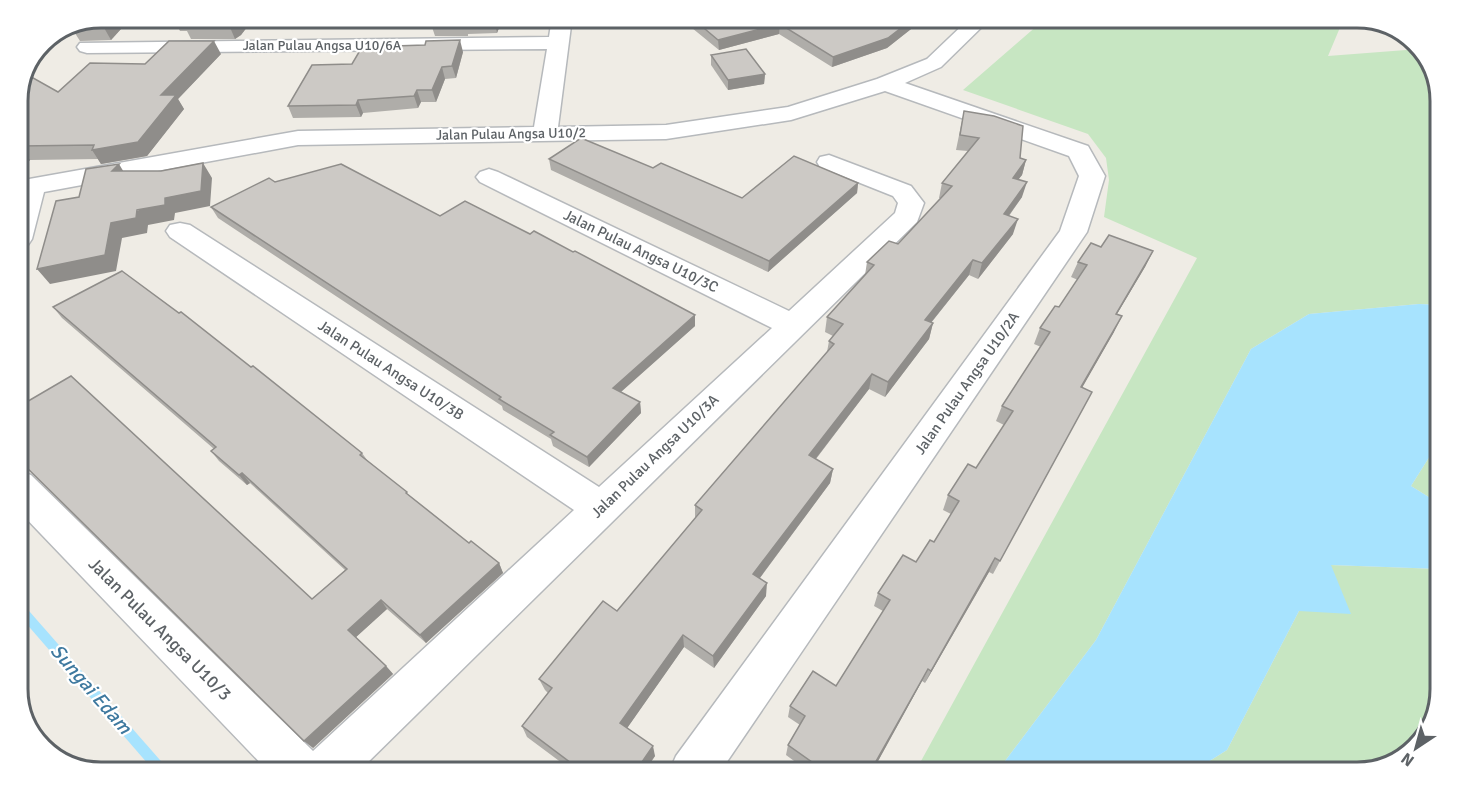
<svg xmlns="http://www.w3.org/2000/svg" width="1458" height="790" font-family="Signika,sans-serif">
<rect width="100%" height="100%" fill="#efece5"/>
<g fill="#c7e6c2">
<polygon points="1046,18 1344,18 1328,56 1419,49 1426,56 1440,97 1440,305 1419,304 1309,314 1251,349 1096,640 1002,765 999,772 915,772 1197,258 1104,217 1109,180 1106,158 1088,134 963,90"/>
<polygon points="1440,440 1440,504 1411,486"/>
<polygon points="1330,565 1440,569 1440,688 1431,726 1402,758 1357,772 1192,772 1227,750 1299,611"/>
</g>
<polygon fill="#a7e3fe" points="1419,304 1440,305 1440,440 1411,486 1440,504 1440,569 1331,565 1351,614 1299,611 1227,750 1192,772 999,772 1002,765 1096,640 1251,349 1309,314"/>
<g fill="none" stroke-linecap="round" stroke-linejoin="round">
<polygon fill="#a7e3fe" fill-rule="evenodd" points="18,601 22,603 167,768 169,772 155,772 18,614"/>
<defs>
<g id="minor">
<polygon points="552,18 572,18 558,127 666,125 788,107 877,79 927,59 970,18 991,18 941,67 905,83 1088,146 1105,176 1087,232 720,772 669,772 676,756 1060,231 1079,176 1069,156 885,91 791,120 666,139 298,145 44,192 32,239 28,245 18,248 18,181 298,131 534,127 547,49 87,53 80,51 77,47 80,43 549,37"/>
<polygon points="829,155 911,186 924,203 917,222 358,772 269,772 18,510 18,471 31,475 313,751 574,510 170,237 166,231 170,225 180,223 190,225 599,487 772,328 480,182 476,177 480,172 489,169 498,172 789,311 895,213 898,203 893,196 820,167 817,162 820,157"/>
</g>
</defs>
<use href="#minor" stroke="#b6b9bc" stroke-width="3"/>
<use href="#minor" fill="#fff" fill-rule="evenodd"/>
</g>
<g fill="#afada9">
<polygon points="102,18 131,18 111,40 80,41 73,30"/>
<polygon points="173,18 254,18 241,35 235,39 191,39 187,31 180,31"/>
<polygon points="435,18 522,18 520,27 499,28 497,33 468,34 468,36 435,36 432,27"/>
<polygon points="692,18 925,18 887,48 832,67 779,34 719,50 692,28"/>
<polygon points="463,52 456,78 445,79 436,102 421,102 418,108 363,113 361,117 293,118 288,106 352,64"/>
<polygon points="221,54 178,99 184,109 147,156 101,164 98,159 30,160 18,173 18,97 58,92 145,64"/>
<polygon points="711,55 765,74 764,84 728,90 711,65"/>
<polygon points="964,111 1020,158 1026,160 1022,175 1018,179 1022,197 1009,216 1013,234 978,279 969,275 931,323 933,323 929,339 885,397 869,389 816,459 833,469 830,483 760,578 766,596 714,668 684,647 627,728 655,756 644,772 574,772 527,737 522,726 548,693 545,690 539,679 617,611 695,518 695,505 827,352 829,341 833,336 825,332 827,317 865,275 867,262 898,244 941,198 939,198 942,183 968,151 956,150"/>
<polygon points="549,159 653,168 742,198 858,183 857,193 768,272 551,170"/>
<polygon points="275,182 440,216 530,234 573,252 695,326 621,392 640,402 641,413 589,467 553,446 551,439 503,410 502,406 218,218 211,207"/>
<polygon points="1101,247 1153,251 1145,267 1117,314 1114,332 1082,387 1092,392 993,574 989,572 925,683 922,681 872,772 809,772 786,755 788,745 800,725 788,717 790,706 836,686 883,611 874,606 878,593 916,562 934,542 951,514 943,510 948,495 976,468 1004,425 996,421 1002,406 1041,347 1034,344 1040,328 1059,307 1078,280 1071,277 1078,262"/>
<polygon points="53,307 251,367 362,453 367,460 410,496 469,543 499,563 503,573 426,643 387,609 356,637 386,666 393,674 313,748 312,599 345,570 250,483 247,485 219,461 211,451 214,449 62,318"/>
</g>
<g fill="#8f8d8a">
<polygon points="110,18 131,18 111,40 103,26"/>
<polygon points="238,18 254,18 241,35 235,39 229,25"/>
<polygon points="497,18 499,28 497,33 495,23"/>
<polygon points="518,18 522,18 520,27"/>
<polygon points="914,18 925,18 887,48 832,67 833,57"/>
<polygon points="780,24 779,34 719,50 718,40"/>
<polygon points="460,40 463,52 456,78 452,66"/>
<polygon points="214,41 221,54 178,99 184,109 147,156 101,164 92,150 161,95"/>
<polygon points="442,67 445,79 436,102 432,90"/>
<polygon points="765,74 764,84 728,90 728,80"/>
<polygon points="417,90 421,102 418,108 414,96"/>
<polygon points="358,100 363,113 361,117 356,105"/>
<polygon points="20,146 30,160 18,173 18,148"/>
<polygon points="1026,160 1022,175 1008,193 1013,178"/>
<polygon points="203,163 212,178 210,206 175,213 174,220 148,225 147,233 122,238 116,271 50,284 37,269 111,223 165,198"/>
<polygon points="119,164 128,179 112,171"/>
<polygon points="1027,182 1022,197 999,229 1004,214"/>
<polygon points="858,183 857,193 768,272 769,261"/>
<polygon points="1018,219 1013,234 978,279 982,263"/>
<polygon points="1153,251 1145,267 1108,329 1116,314"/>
<polygon points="973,260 969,275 921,335 925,320"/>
<polygon points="695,315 695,326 614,398 613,388"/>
<polygon points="1122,316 1114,332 1074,402 1081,387"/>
<polygon points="933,323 929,339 885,397 888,382"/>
<polygon points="872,374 869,389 807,470 809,455"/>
<polygon points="640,402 641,413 589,467 587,457"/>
<polygon points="833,469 830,483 753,587 753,574"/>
<polygon points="242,473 250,483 247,485 239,475"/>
<polygon points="995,558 989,572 925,683 931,671"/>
<polygon points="499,563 503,573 426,643 420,635"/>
<polygon points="767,583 766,596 714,668 713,656"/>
<polygon points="381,600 387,609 355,638 348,630"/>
<polygon points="683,635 684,647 623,734 620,723"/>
<polygon points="386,666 393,674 313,748 304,741"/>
<polygon points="928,669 922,681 872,772 870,772"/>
<polygon points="653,746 655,756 644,772 635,772"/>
</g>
<g fill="#ccc9c5" stroke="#8f8d8a" stroke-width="1.5">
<polygon points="102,18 110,18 103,26 81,27"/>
<polygon points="192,18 238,18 235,22 229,25 184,25"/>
<polygon points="435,18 497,18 495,23 466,24 465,26 432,27"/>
<polygon points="692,18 914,18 888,38 833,57 780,24 718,40"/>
<polygon points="460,40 452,66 442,67 432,90 417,90 414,96 358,100 356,105 288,106 312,65 352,64 362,47 425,45 426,41"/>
<polygon points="169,41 214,41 161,95 176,95 138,142 92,150 94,145 20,146 18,148 18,97 28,75 58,92 90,63 145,64"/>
<polygon points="746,49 765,74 728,80 711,55"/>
<polygon points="964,111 994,116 1023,126 1020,158 1026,160 1013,178 1027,182 1004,214 1018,219 982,263 973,260 925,320 933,323 888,382 872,374 809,455 833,469 753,574 767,583 713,656 683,635 620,723 653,746 635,772 583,772 522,726 552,688 539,679 603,601 617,611 702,510 695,505 834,344 829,341 843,324 827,317 874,265 867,262 889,241 898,244 952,186 942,183 979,138 960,135"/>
<polygon points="581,138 653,168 661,163 742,198 794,156 858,183 769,261 549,159"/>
<polygon points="203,163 201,191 165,198 165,205 137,210 136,218 111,223 105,255 37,269 56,201 79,197 86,169 119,164 112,171 161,171"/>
<polygon points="341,164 440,216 465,201 530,234 534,231 573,252 575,251 695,315 613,388 640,402 587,457 550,435 554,432 499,399 501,397 211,207 269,178 275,182"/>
<polygon points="1109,235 1153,251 1116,314 1122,316 1081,387 1092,392 1000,561 995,558 931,671 928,669 870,772 826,772 788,745 805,716 790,706 813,671 836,686 890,600 878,593 903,555 916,562 930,540 934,542 959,501 948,495 968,464 976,468 1013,411 1002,406 1050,332 1040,328 1055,306 1059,307 1087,265 1078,262 1091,243 1101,247"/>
<polygon points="122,271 179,313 181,312 251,367 253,366 362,453 360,455 407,492 406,493 469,543 471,541 499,563 420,635 381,600 348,630 386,666 304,741 18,459 18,407 71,376 312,599 347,569 242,473 239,475 211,451 216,447 53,307"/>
</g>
<g text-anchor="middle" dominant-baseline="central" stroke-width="4.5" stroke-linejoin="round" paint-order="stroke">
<g font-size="14" fill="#5d6266" stroke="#fff">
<text x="322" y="45">Jalan Pulau Angsa U10/6A</text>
<text transform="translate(511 134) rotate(-1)">Jalan Pulau Angsa U10/2</text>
</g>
<g font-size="15" fill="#5d6266" stroke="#fff">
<text transform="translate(641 251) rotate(26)">Jalan Pulau Angsa U10/3C</text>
<text transform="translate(391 370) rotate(33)">Jalan Pulau Angsa U10/3B</text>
<text transform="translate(967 383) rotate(-55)">Jalan Pulau Angsa U10/2A</text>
<text transform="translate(655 456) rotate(-44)">Jalan Pulau Angsa U10/3A</text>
</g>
<g font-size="18" fill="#5d6266" stroke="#fff">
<text transform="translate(160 629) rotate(45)">Jalan Pulau Angsa U10/3</text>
</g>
<g font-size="20" font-style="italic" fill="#3e799f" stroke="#fff">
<text transform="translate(91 689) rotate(49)">Sungai Edam</text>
</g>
</g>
<path d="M0 0H1458V790H0ZM101 28H1357A73 73 0 0 1 1430 101V689A73 73 0 0 1 1357 762H101A73 73 0 0 1 28 689V101A73 73 0 0 1 101 28Z" fill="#fff" fill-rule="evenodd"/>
<path fill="none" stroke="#5d6266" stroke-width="3" d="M101 28H1357A73 73 0 0 1 1430 101V689A73 73 0 0 1 1357 762H101A73 73 0 0 1 28 689V101A73 73 0 0 1 101 28Z"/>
<g transform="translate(1416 748) rotate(216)" stroke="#ffffff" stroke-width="4.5" paint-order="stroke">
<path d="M0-4.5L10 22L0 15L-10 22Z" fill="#5d6266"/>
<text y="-9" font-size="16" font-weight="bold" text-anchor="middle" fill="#5d6266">N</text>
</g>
</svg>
